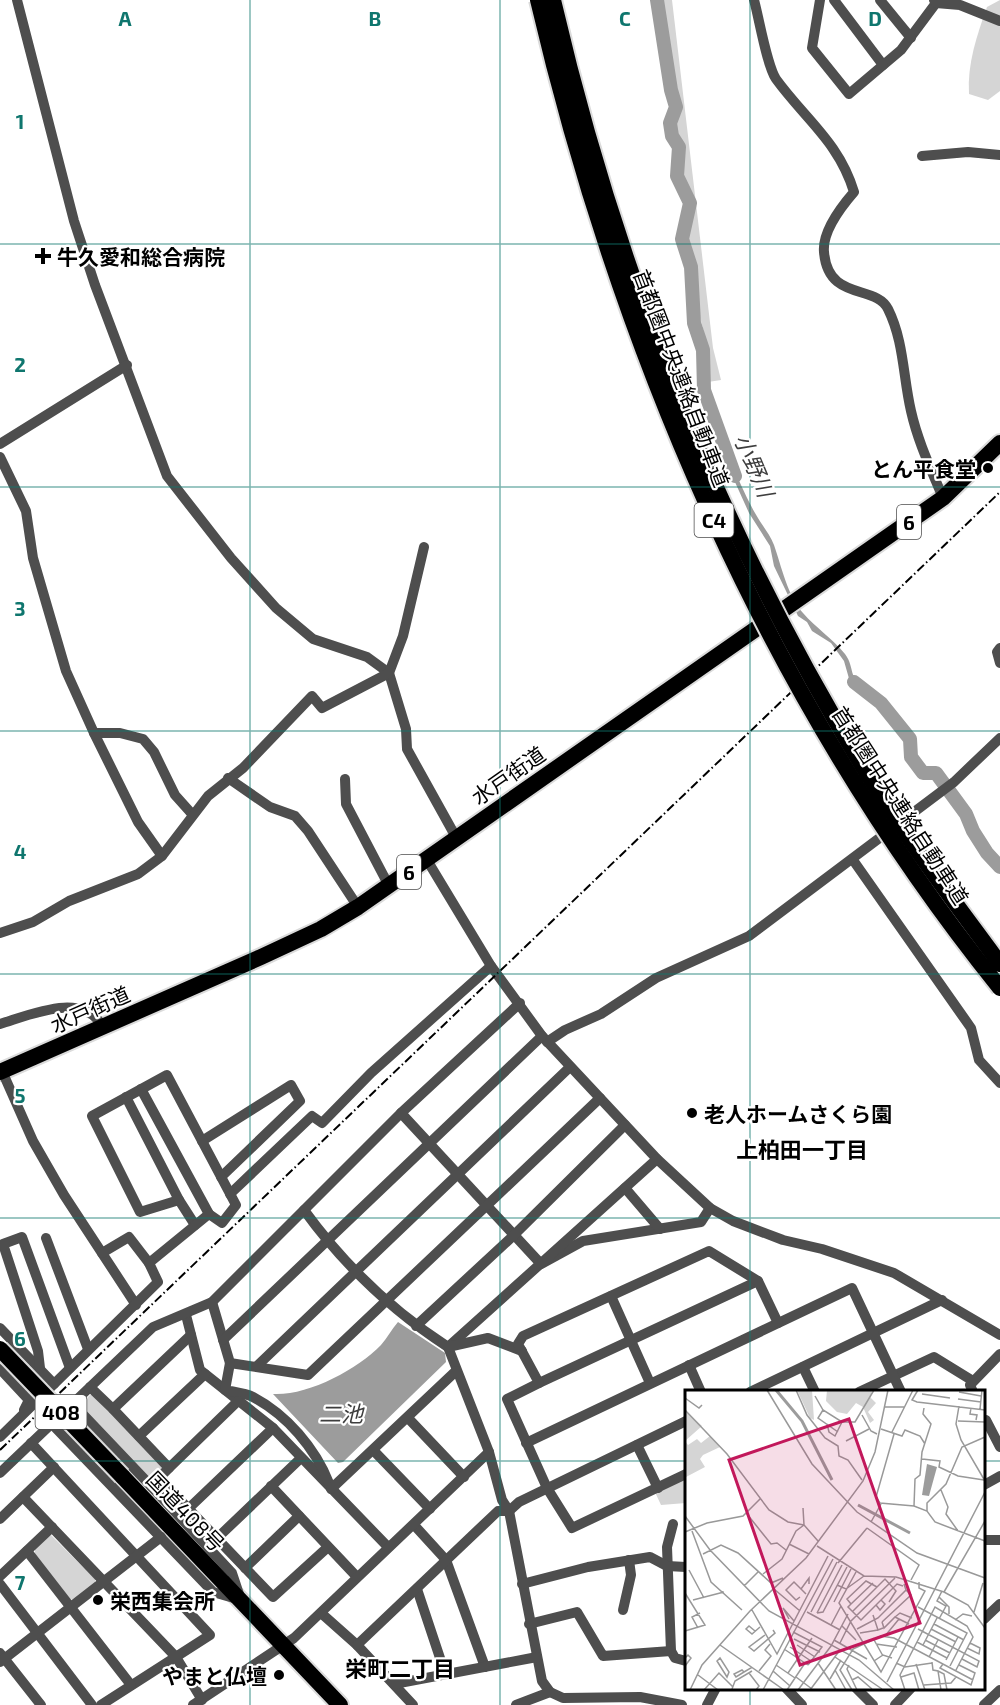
<svg xmlns="http://www.w3.org/2000/svg" width="1000" height="1705" font-family="'Exo 2','Noto Sans JP',sans-serif">
<rect width="100%" height="100%" fill="#fff"/>
<g fill="#d5d5d5">
<polygon points="661,0 672,0 713,348 721,380 708,382 708,347 698,310 695,268 684,240 692,207 682,185 681,144 673,135 677,105 664,46"/>
<path d="M1000,0V91L988,100L969,94C967,64 977,35 987,7Z"/>
<polygon points="90,1395 96,1395 161,1462 162,1470 153,1478 147,1478 81,1411 81,1404"/>
<polygon points="686,1475 686,1503 661,1505 654,1490"/>
<polygon points="51,1535 95,1579 95,1585 74,1600 70,1599 35,1554 35,1546"/>
</g>
<g fill="#9c9c9c">
<path d="M729,459C738,477 745,496 755,513C761,524 770,534 774,545C781,565 788,597 803,613C816,628 832,638 845,654C856,669 846,677 869,691L866,694L850,682L844,661L831,643L812,631L807,622L798,616L774,566L770,546L749,513L725,460Z"/>
<path d="M398,1322L445,1353L446,1362L343,1462L338,1463L273,1394C307,1396 357,1370 381,1345C387,1338 392,1329 398,1322Z"/>
</g>
<g fill="none" stroke-linecap="round" stroke-linejoin="round">
<g stroke="#9c9c9c" stroke-width="14">
<polyline points="657,0 671,90 676,107 670,123 672,136 679,147 677,176 690,203 682,239 691,267 694,323 703,350 704,390 735,476"/>
<polyline points="854,682 881,703 910,739 911,757 923,773 936,773 966,814 973,831 987,853 1000,867"/>
</g>
<defs>
<g id="highway">
<polyline points="0,1072 261,957 321,929 358,907 943,498 1000,443"/>
<polyline points="122,1476 340,1705"/>
</g>
</defs>
<use href="#highway" stroke="#dbdbdb" stroke-width="20"/>
<g stroke="#4e4e4e" stroke-width="10">
<polyline points="17,0 74,221 95,285 167,476 231,558 276,608 313,639 367,657 389,673 406,729 407,749 457,839"/>
<path d="M754,0C759,18 767,66 776,79C805,119 839,142 854,192C841,207 822,231 824,252C828,302 876,284 888,309C904,341 903,377 911,411C918,442 931,469 943,498"/>
<polyline points="820,0 812,48 849,94 901,50 936,3"/>
<polyline points="834,0 883,65"/>
<polyline points="880,0 911,38"/>
<polyline points="934,0 936,3 960,5 1000,21"/>
<polyline points="922,156 968,152 1000,155"/>
<polyline points="0,444 127,365"/>
<polyline points="0,457 26,511 33,558 66,671 94,733 120,733 143,739 154,752 175,795 192,814"/>
<polyline points="1000,648 997,652 1000,663"/>
<polyline points="94,733 138,822 162,856"/>
<polyline points="228,778 270,807 295,816 308,831 358,907"/>
<polyline points="345,779 346,804 389,886"/>
<polyline points="427,860 491,966 542,1036 657,1159 710,1208 733,1221 783,1240 822,1249 894,1273 1000,1335"/>
<polyline points="853,860 971,1028 979,1060 1000,1083"/>
<polyline points="0,933 33,922 69,901 138,874 162,856 208,796 243,768 312,696 322,708 389,673 403,636 424,547"/>
<path d="M0,1024C30,1015 85,990 103,1028"/>
<polyline points="547,1042 565,1030 601,1014 656,978 749,936 954,782 1000,738"/>
<polyline points="2,1071 33,1141 64,1195 136,1305"/>
<polyline points="141,1089 209,1214"/>
<polyline points="126,1097 179,1200 195,1225"/>
<polyline points="401,1113 541,1264 583,1241 701,1222 710,1208"/>
<polyline points="202,1141 291,1085 300,1101 221,1177"/>
<polyline points="657,1159 448,1347 489,1452 502,1500 509,1511 542,1681 550,1692 563,1698 640,1697 682,1705"/>
<polyline points="625,1188 660,1229"/>
<polyline points="230,1194 312,1116 322,1123 371,1073 491,966"/>
<path d="M304,1210C344,1265 391,1310 448,1347L488,1338L522,1351"/>
<polyline points="46,1238 88,1349"/>
<polyline points="102,1253 129,1237 149,1263"/>
<polyline points="611,1296 650,1383"/>
<polyline points="212,1302 230,1363 308,1375 600,1098"/>
<polyline points="186,1315 200,1370 273,1428 388,1547"/>
<polyline points="416,1326 514,1235 625,1125"/>
<polyline points="0,1328 54,1384"/>
<polyline points="191,1335 113,1409 169,1468 151,1486 232,1573 240,1597"/>
<polyline points="223,1340 542,1036"/>
<path d="M230,1363L225,1390C234,1392 245,1393 253,1397C287,1415 315,1448 329,1483"/>
<polyline points="689,1365 701,1392"/>
<polyline points="257,1366 570,1067"/>
<polyline points="803,1367 815,1392"/>
<polyline points="40,1368 38,1351 3,1244 22,1237 70,1368"/>
<polyline points="0,1369 29,1400 24,1410"/>
<polyline points="539,1383 758,1281"/>
<polyline points="90,1387 113,1409"/>
<polyline points="750,1392 942,1300"/>
<polyline points="859,1392 934,1357 973,1381"/>
<polyline points="973,1392 970,1385 1000,1354"/>
<polyline points="73,1404 151,1486"/>
<polyline points="408,1418 464,1477"/>
<polyline points="986,1420 1000,1447"/>
<polyline points="51,1423 213,1592 237,1599"/>
<polyline points="139,1436 205,1374"/>
<polyline points="0,1437 158,1282 149,1263 209,1214 222,1223 236,1205 167,1075 92,1116 140,1212 179,1200"/>
<polyline points="31,1443 210,1635 101,1705"/>
<polyline points="526,1443 852,1288 901,1392"/>
<polyline points="637,1445 658,1488"/>
<polyline points="373,1450 430,1509"/>
<polyline points="169,1468 238,1401"/>
<polyline points="0,1473 153,1327 212,1302 401,1113 520,1003"/>
<polyline points="686,1474 572,1528 547,1488 507,1399 539,1383 518,1344 523,1336 709,1251 758,1281 778,1323"/>
<polyline points="159,1478 273,1597 328,1547"/>
<polyline points="984,1485 1000,1476"/>
<polyline points="271,1486 357,1577"/>
<polyline points="331,1489 456,1371"/>
<polyline points="23,1497 176,1657 202,1700"/>
<polyline points="188,1509 273,1428"/>
<polyline points="0,1519 54,1467"/>
<polyline points="673,1524 667,1547 671,1651 675,1658 686,1661"/>
<polyline points="414,1525 446,1560 485,1667"/>
<polyline points="984,1540 1000,1540"/>
<polyline points="212,1543 301,1458"/>
<polyline points="27,1551 131,1685"/>
<polyline points="245,1568 299,1516"/>
<polyline points="0,1576 52,1527"/>
<polyline points="0,1584 92,1705"/>
<polyline points="522,1584 588,1567 650,1557 667,1566 686,1567"/>
<polyline points="417,1589 445,1673"/>
<polyline points="623,1610 631,1575 629,1560"/>
<polyline points="321,1613 357,1645 413,1705"/>
<polyline points="984,1619 1000,1604"/>
<polyline points="529,1624 577,1612 603,1656 671,1651"/>
<polyline points="357,1645 498,1511 509,1511 519,1502 686,1421"/>
<polyline points="0,1653 41,1705"/>
<polyline points="0,1662 161,1537"/>
<polyline points="394,1684 537,1657"/>
<polyline points="786,1688 802,1705"/>
<polyline points="856,1688 873,1705"/>
<polyline points="193,1705 294,1638 489,1452"/>
<polyline points="516,1705 550,1692"/>
<polyline points="707,1705 716,1688"/>
<polyline points="895,1705 911,1688"/>
<polyline points="984,1705 1000,1690"/>
</g>
<use href="#highway" stroke="#000" stroke-width="16"/>
<polyline stroke="#000" stroke-width="2" stroke-dasharray="9 3 1.5 3" stroke-linecap="butt" points="0,1450 1000,492"/>
<defs>
<g id="highway-bridge">
<path d="M538,0C621,355 770,702 1000,988"/>
<path d="M553,0C618,281 726,548 879,793C916,852 959,908 1000,964"/>
<polyline points="0,1349 122,1476"/>
</g>
</defs>
<use href="#highway-bridge" stroke="#dbdbdb" stroke-width="20" stroke-linecap="butt"/>
<use href="#highway-bridge" stroke="#000" stroke-width="16"/>
</g>
<path fill="none" stroke="#0f766e" stroke-width="1.5" stroke-opacity="0.55" d="M250,0V1705M500,0V1705M750,0V1392M0,244H1000M0,487H1000M0,731H1000M0,974H1000M0,1218H1000M0,1461H686M984,1461H1000M750,1688V1705"/>
<g fill="#000" stroke="#fff" stroke-width="2">
<path d="M40 247h6v6h6v6h-6v6h-6v-6h-6v-6h6z"/>
<circle cx="988" cy="468" r="6"/>
<circle cx="692" cy="1113" r="6"/>
<circle cx="98" cy="1600" r="6"/>
<circle cx="279" cy="1675" r="6"/>
</g>
<g text-anchor="middle" dominant-baseline="central" stroke-width="4.5" stroke-linejoin="round" paint-order="stroke">
<g fill="#fff" stroke="#4c4c4c" stroke-width="1.5">
<rect x="694.5" y="503" width="39" height="34" rx="4.5"/>
<rect x="897" y="505" width="24" height="34" rx="4.5"/>
<rect x="397" y="855" width="24" height="34" rx="4.5"/>
<rect x="35.5" y="1395" width="51" height="34" rx="4.5"/>
</g>
<g font-size="20" font-weight="bold" fill="#000">
<text x="714" y="520">C4</text>
<text x="909" y="522">6</text>
<text x="409" y="872">6</text>
<text x="61" y="1412">408</text>
</g>
<g font-size="21" font-weight="bold" fill="#000" stroke="#fff" text-anchor="start">
<text x="57" y="256">牛久愛和総合病院</text>
<text x="976" y="468" text-anchor="end">とん平食堂</text>
<text x="704" y="1113">老人ホームさくら園</text>
<text x="110" y="1600">栄西集会所</text>
<text x="267" y="1675" text-anchor="end">やまと仏壇</text>
</g>
<g font-size="21" fill="#000" stroke="#fff">
<text transform="translate(682 378) rotate(69)">首都圏中央連絡自動車道</text>
<text transform="translate(508 775) rotate(-35)">水戸街道</text>
<text transform="translate(901 805) rotate(57)">首都圏中央連絡自動車道</text>
<text transform="translate(90 1009) rotate(-24)">水戸街道</text>
<text transform="translate(186 1511) rotate(46)">国道408号</text>
</g>
<g font-size="22" font-style="italic" fill="#3d3d3d" stroke="#fff">
<text transform="translate(755 465) rotate(67)">小野川</text>
<text x="341" y="1413">二池</text>
</g>
<g font-size="22" font-weight="bold" fill="#000" stroke="#fff">
<text x="802" y="1149">上柏田一丁目</text>
<text x="400" y="1668">栄町二丁目</text>
</g>
</g>
<g transform="translate(685 1390)">
<rect width="300" height="300" fill="#fff"/>
<path d="M112,0H127L129,30L125,28ZM142,0H195L187,1L185,7L191,13L183,22L189,30L185,33L178,17L171,13L162,24L152,22L141,11ZM0,20L17,36L0,51L3,55L12,49L16,53L25,46L35,57L18,65L15,69L20,77L1,87L0,84Z" fill="#d5d5d5"/>
<path d="M242,74L252,77L244,106L237,105Z" fill="#9c9c9c"/>
<path fill="none" stroke="#9c9c9c" stroke-width="3" d="M91,0L117,31L147,90M173,115L225,143"/>
<path fill="none" stroke="#999" stroke-width="1.5" d="M82,0L127,74L172,122L232,163L300,188M111,0L122,25L140,48L153,56L154,66L163,70L177,90M233,0L227,10L232,12L300,20M274,2L296,6M237,4L265,8M130,6L138,20L157,32H170L189,0M0,8L14,18L17,15M273,9L296,12M274,16L271,34L276,50L300,91M200,17H220M286,18L285,24L292,25L291,30M295,19L297,0M0,20L42,64L84,120L103,132L119,135M138,20L133,28L153,42M177,25L186,41L192,44M273,31L300,32M142,34L144,42L150,46L157,32M196,39L217,46L220,40L235,46L240,54M207,42L228,0M209,44L191,107L195,113L229,116L242,121L250,132L300,151M161,51L184,39M237,69L255,71L254,77L273,86L299,90M256,100L263,117L261,124L273,141M229,116L230,89L235,85L237,62L246,34L238,24L239,18M118,118L119,135L133,151M242,121V113L261,94L277,57L300,47M62,124L86,154L92,153L101,160M0,126L25,160L84,221L174,270L209,300M186,132L196,114M182,138L234,175L226,190M7,141L26,192L57,220M0,142L22,133L58,126L75,109M104,154L124,164M132,156L179,186L211,187L259,202L283,215L300,238M18,164L36,155L53,163L86,193L98,188M153,173L182,138M4,180L19,208M171,182L154,213L196,282L240,201L234,198V192M78,184L97,169L111,141L119,135M106,195L101,200L111,210L115,207M106,195L109,192L121,204M152,195L161,199L179,186M59,196L73,182M192,197L181,191L162,209L166,214L163,217L176,230L212,194L218,196M89,199L115,221M116,199L124,188V194M257,201L254,207L264,217V224M259,202L300,131M0,203L20,235L0,241M254,207L252,211L261,216L254,229M8,210L39,202M149,212L166,179M166,214L188,193M191,215L195,220L200,214L196,210M233,217L282,243L265,276M67,220L92,264L143,166M122,222L155,240M126,222L152,172M167,222L200,189L211,201L204,212M289,222L298,193M132,223L138,222L162,177M132,223L157,175M188,225L193,240L198,238M210,227L215,223L227,228M104,229L98,218L109,231M270,230L278,224L287,226M197,232L226,205L221,200M197,232L199,238L210,227L224,234M249,234L279,250M146,235L156,216M157,236L171,250M13,238L7,227L15,223M172,239L193,228L221,200L219,194M233,239L294,271L292,277L277,269M246,239L271,252M70,241L64,236L61,239L67,244L75,237M108,242L137,257L123,275M175,243L193,240M80,245L64,257L69,261L90,243L88,240M200,246L214,229M188,248L198,266M109,249L135,262M149,250L182,269M240,250L265,263M232,252L262,268M155,253L166,231L210,188M191,254L212,257M35,255L99,300M112,255L130,267M238,255L252,228M105,257L126,271M282,258L294,264L295,258L285,253M99,259L123,275M150,267L197,299M244,267L253,250M0,268L3,265L6,268L0,276M35,268L44,282L42,287L32,271ZM261,270L273,247M300,270V299M189,271L198,265L207,268M247,272L248,280L253,281L256,300M133,273L151,300M211,273L220,277L247,273M231,274L240,300M258,274L255,278L286,295L290,283L274,275M91,275L110,288M164,275L162,279L172,300M150,280L161,300M74,281L86,266L80,260L85,254M88,281L105,296M253,281L259,284L262,300M59,282L57,280L49,284L51,287L59,282L66,278L67,277M64,283L74,296L71,300M103,283L127,248M13,285L33,300M111,287L127,299M216,287L229,283L234,300M145,289L156,270M167,290L173,287L187,299M202,292L300,102M239,295L266,293L271,287M47,299L50,291L67,281M5,300L17,275L65,221L121,168L178,91L190,62L203,0M19,300L34,283L48,297M78,300L148,169M102,300L120,273M113,300L146,256L163,224M125,300L155,260M167,300L155,280L168,259L196,246L209,248L288,290M220,300L215,285L250,217L282,236L288,247L271,280"/>
<path fill="#c2185b" fill-opacity="0.15" stroke="#c2185b" stroke-width="3" d="M164,29L235,233L115,275L44,70Z"/>
<rect width="300" height="300" fill="none" stroke="#000" stroke-width="3"/>
</g>
<g font-size="20" text-anchor="middle" font-weight="bold" fill="#0f766e" stroke="#fff" stroke-width="4.5" stroke-linejoin="round" paint-order="stroke">
<text x="125" y="26">A</text>
<text x="375" y="26">B</text>
<text x="625" y="26">C</text>
<text x="875" y="26">D</text>
<text x="20" y="129">1</text>
<text x="20" y="372">2</text>
<text x="20" y="616">3</text>
<text x="20" y="859">4</text>
<text x="20" y="1103">5</text>
<text x="20" y="1346">6</text>
<text x="20" y="1590">7</text>
</g>
</svg>
